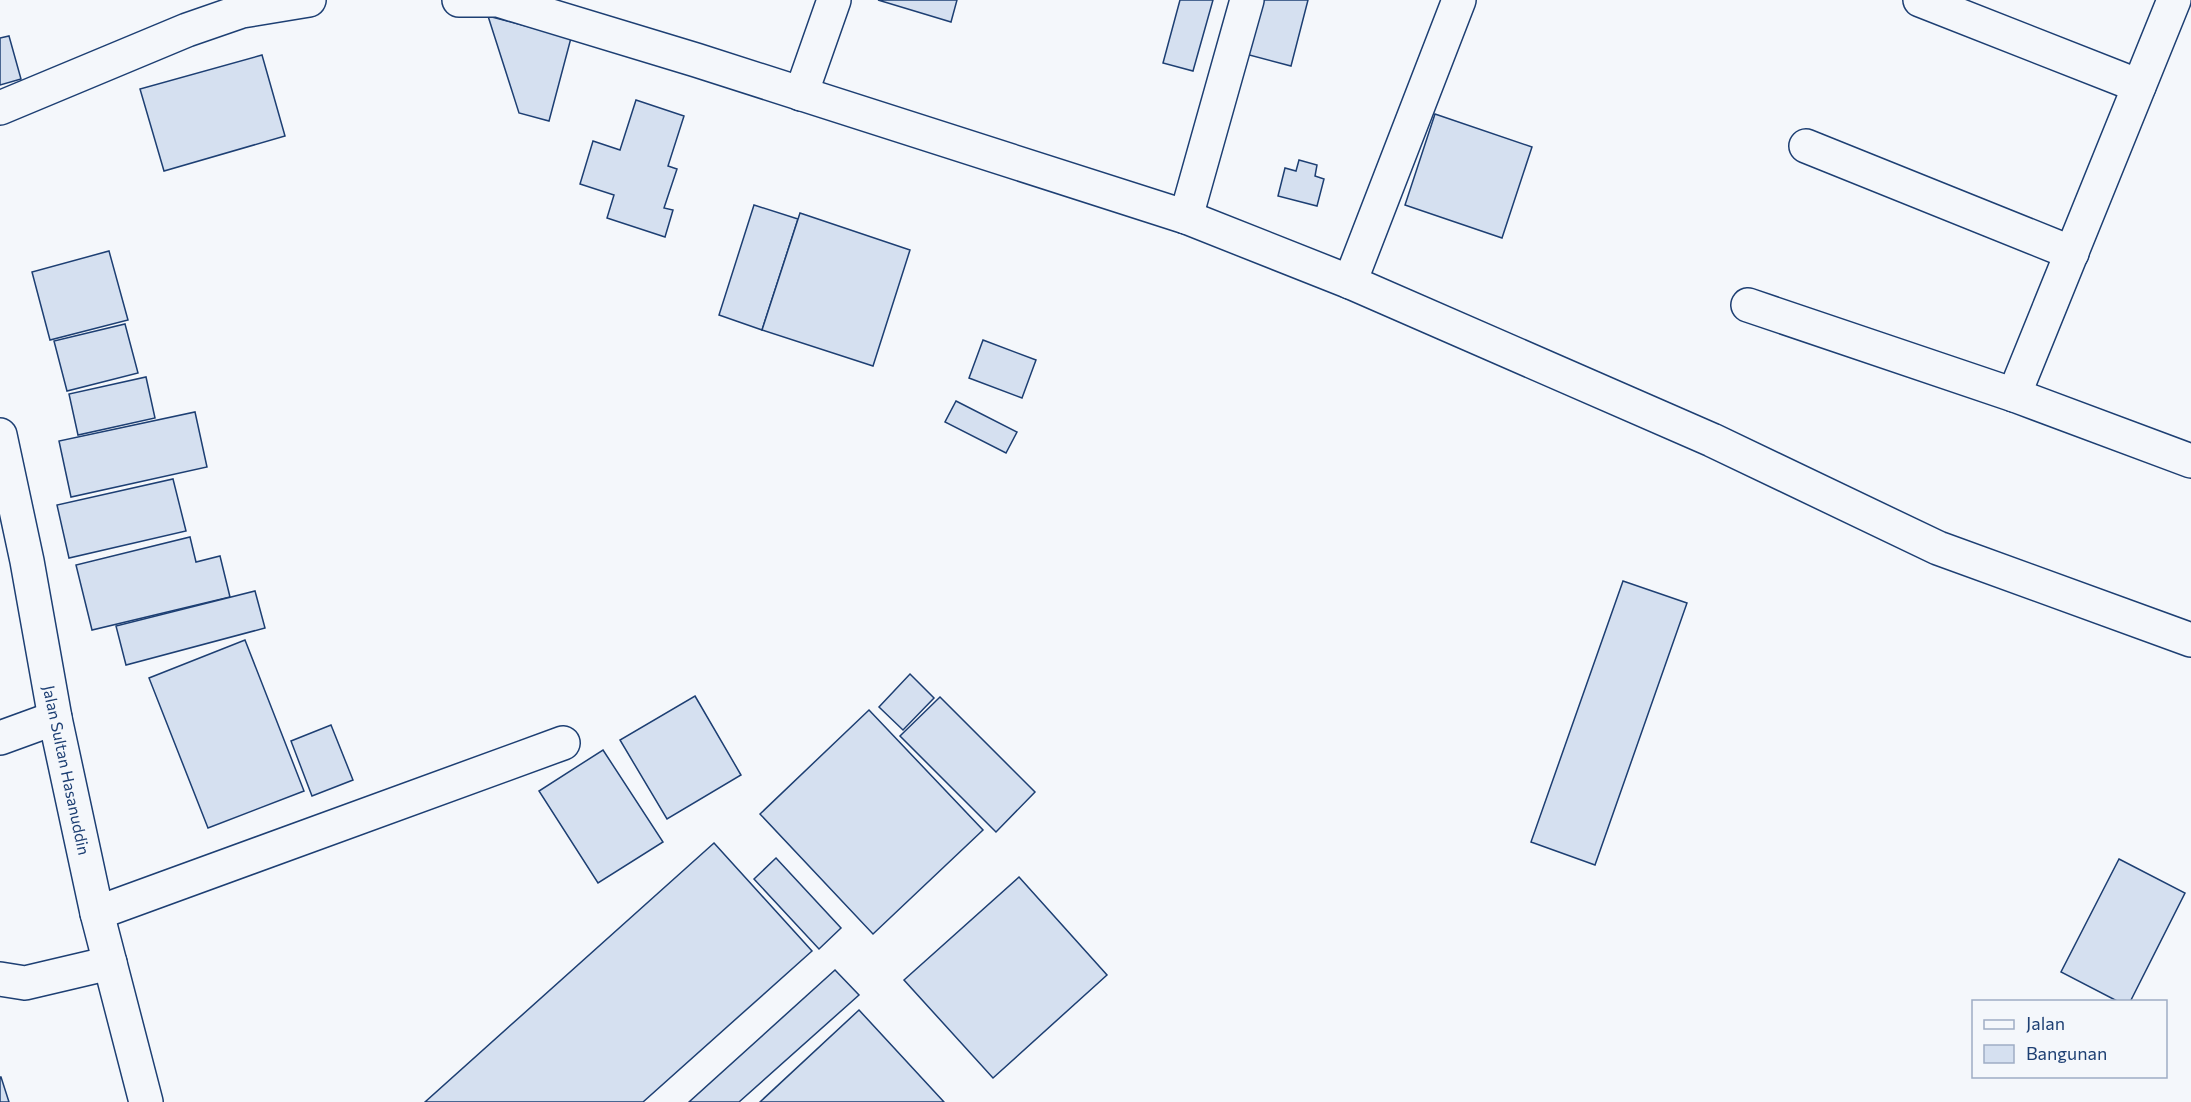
<svg xmlns="http://www.w3.org/2000/svg" width="2191" height="1102" font-family="Commissioner,sans-serif">
<rect width="100%" height="100%" fill="#f4f7fb"/>
<g fill="#d5e0f0" stroke="#1d3f73" stroke-width="1.5">
<polygon points="878,0 957,0 951,22"/>
<polygon points="1180,0 1213,0 1193,71 1163,63"/>
<polygon points="1252,0 1308,0 1291,66 1238,52"/>
<polygon points="488,16 571,38 549,121 519,113"/>
<polygon points="9,36 21,79 0,85 0,38"/>
<polygon points="262,55 285,136 164,171 140,89"/>
<polygon points="636,100 684,116 668,166 677,169 664,208 673,210 665,237 607,218 614,195 580,184 593,141 620,150"/>
<polygon points="1435,114 1532,147 1502,238 1405,205"/>
<polygon points="1299,160 1317,165 1315,176 1324,179 1317,206 1278,196 1285,168 1296,171"/>
<polygon points="754,205 798,219 762,330 719,315"/>
<polygon points="800,213 910,250 873,366 762,330"/>
<polygon points="109,251 128,320 50,340 32,272"/>
<polygon points="125,324 138,373 67,391 54,341"/>
<polygon points="983,340 1036,360 1022,398 969,378"/>
<polygon points="146,377 155,418 78,435 69,394"/>
<polygon points="956,401 1017,432 1006,453 945,422"/>
<polygon points="195,412 207,467 71,497 59,441"/>
<polygon points="173,479 186,531 69,558 57,505"/>
<polygon points="190,537 196,562 220,556 230,597 92,630 76,565"/>
<polygon points="1623,581 1687,603 1595,865 1531,842"/>
<polygon points="255,591 265,628 126,665 116,626"/>
<polygon points="245,640 304,791 208,828 149,678"/>
<polygon points="910,674 934,698 903,730 879,707"/>
<polygon points="695,696 741,775 667,819 620,740"/>
<polygon points="940,697 1035,792 996,832 900,736"/>
<polygon points="869,710 983,830 873,934 760,814"/>
<polygon points="331,725 353,780 312,796 291,741"/>
<polygon points="603,750 663,842 598,883 539,791"/>
<polygon points="714,843 812,951 643,1102 425,1102"/>
<polygon points="776,858 841,928 819,949 754,879"/>
<polygon points="2119,859 2185,893 2130,1002 2119,1002 2061,972"/>
<polygon points="1019,877 1107,975 993,1078 904,980"/>
<polygon points="835,970 859,995 739,1102 689,1102"/>
<polygon points="859,1010 944,1102 760,1102"/>
<polygon points="0,1077 1,1077 9,1102 0,1102"/>
</g>
<g fill="none" stroke-linecap="round" stroke-linejoin="round">
<defs>
<g id="minor">
<polyline points="459,0 498,0 696,60 1186,217 1350,282 1712,440 1938,548 2191,640"/>
<polyline points="1920,0 2139,86"/>
<polyline points="801,94 834,0"/>
<polyline points="0,108 187,30 242,11 309,0"/>
<polyline points="1806,146 2072,253"/>
<polyline points="1186,217 1247,0"/>
<polyline points="1350,282 1459,0"/>
<polyline points="1748,305 2014,395 2191,461"/>
<polyline points="2014,395 2174,0"/>
<polyline points="0,435 27,561 55,718 97,913 146,1102"/>
<polyline points="0,738 55,718"/>
<polyline points="97,913 563,743"/>
<polyline points="0,979 25,983 110,963"/>
</g>
</defs>
<use href="#minor" stroke="#1d3f73" stroke-width="36"/>
<use href="#minor" stroke="#f4f7fb" stroke-width="33"/>
</g>
<g text-anchor="middle" dominant-baseline="central" stroke-width="4.5" stroke-linejoin="round" paint-order="stroke">
<g font-size="16" fill="#1d3f73" stroke="#f4f7fb">
<text transform="translate(67 770) rotate(78)">Jalan Sultan Hasanuddin</text>
</g>
</g>
<rect x="1972" y="1000" width="195" height="78" fill="#f4f7fb" stroke="#9eadc5" stroke-width="1.5"/>
<rect x="1984" y="1020" width="30" height="9" fill="#f4f7fb" stroke="#9eadc5" stroke-width="1.5"/>
<text x="2026" y="1030" font-size="18" fill="#1d3f73">Jalan</text>
<rect x="1984" y="1045" width="30" height="18" fill="#d5e0f0" stroke="#9eadc5" stroke-width="1.5"/>
<text x="2026" y="1060" font-size="18" fill="#1d3f73">Bangunan</text>
</svg>
